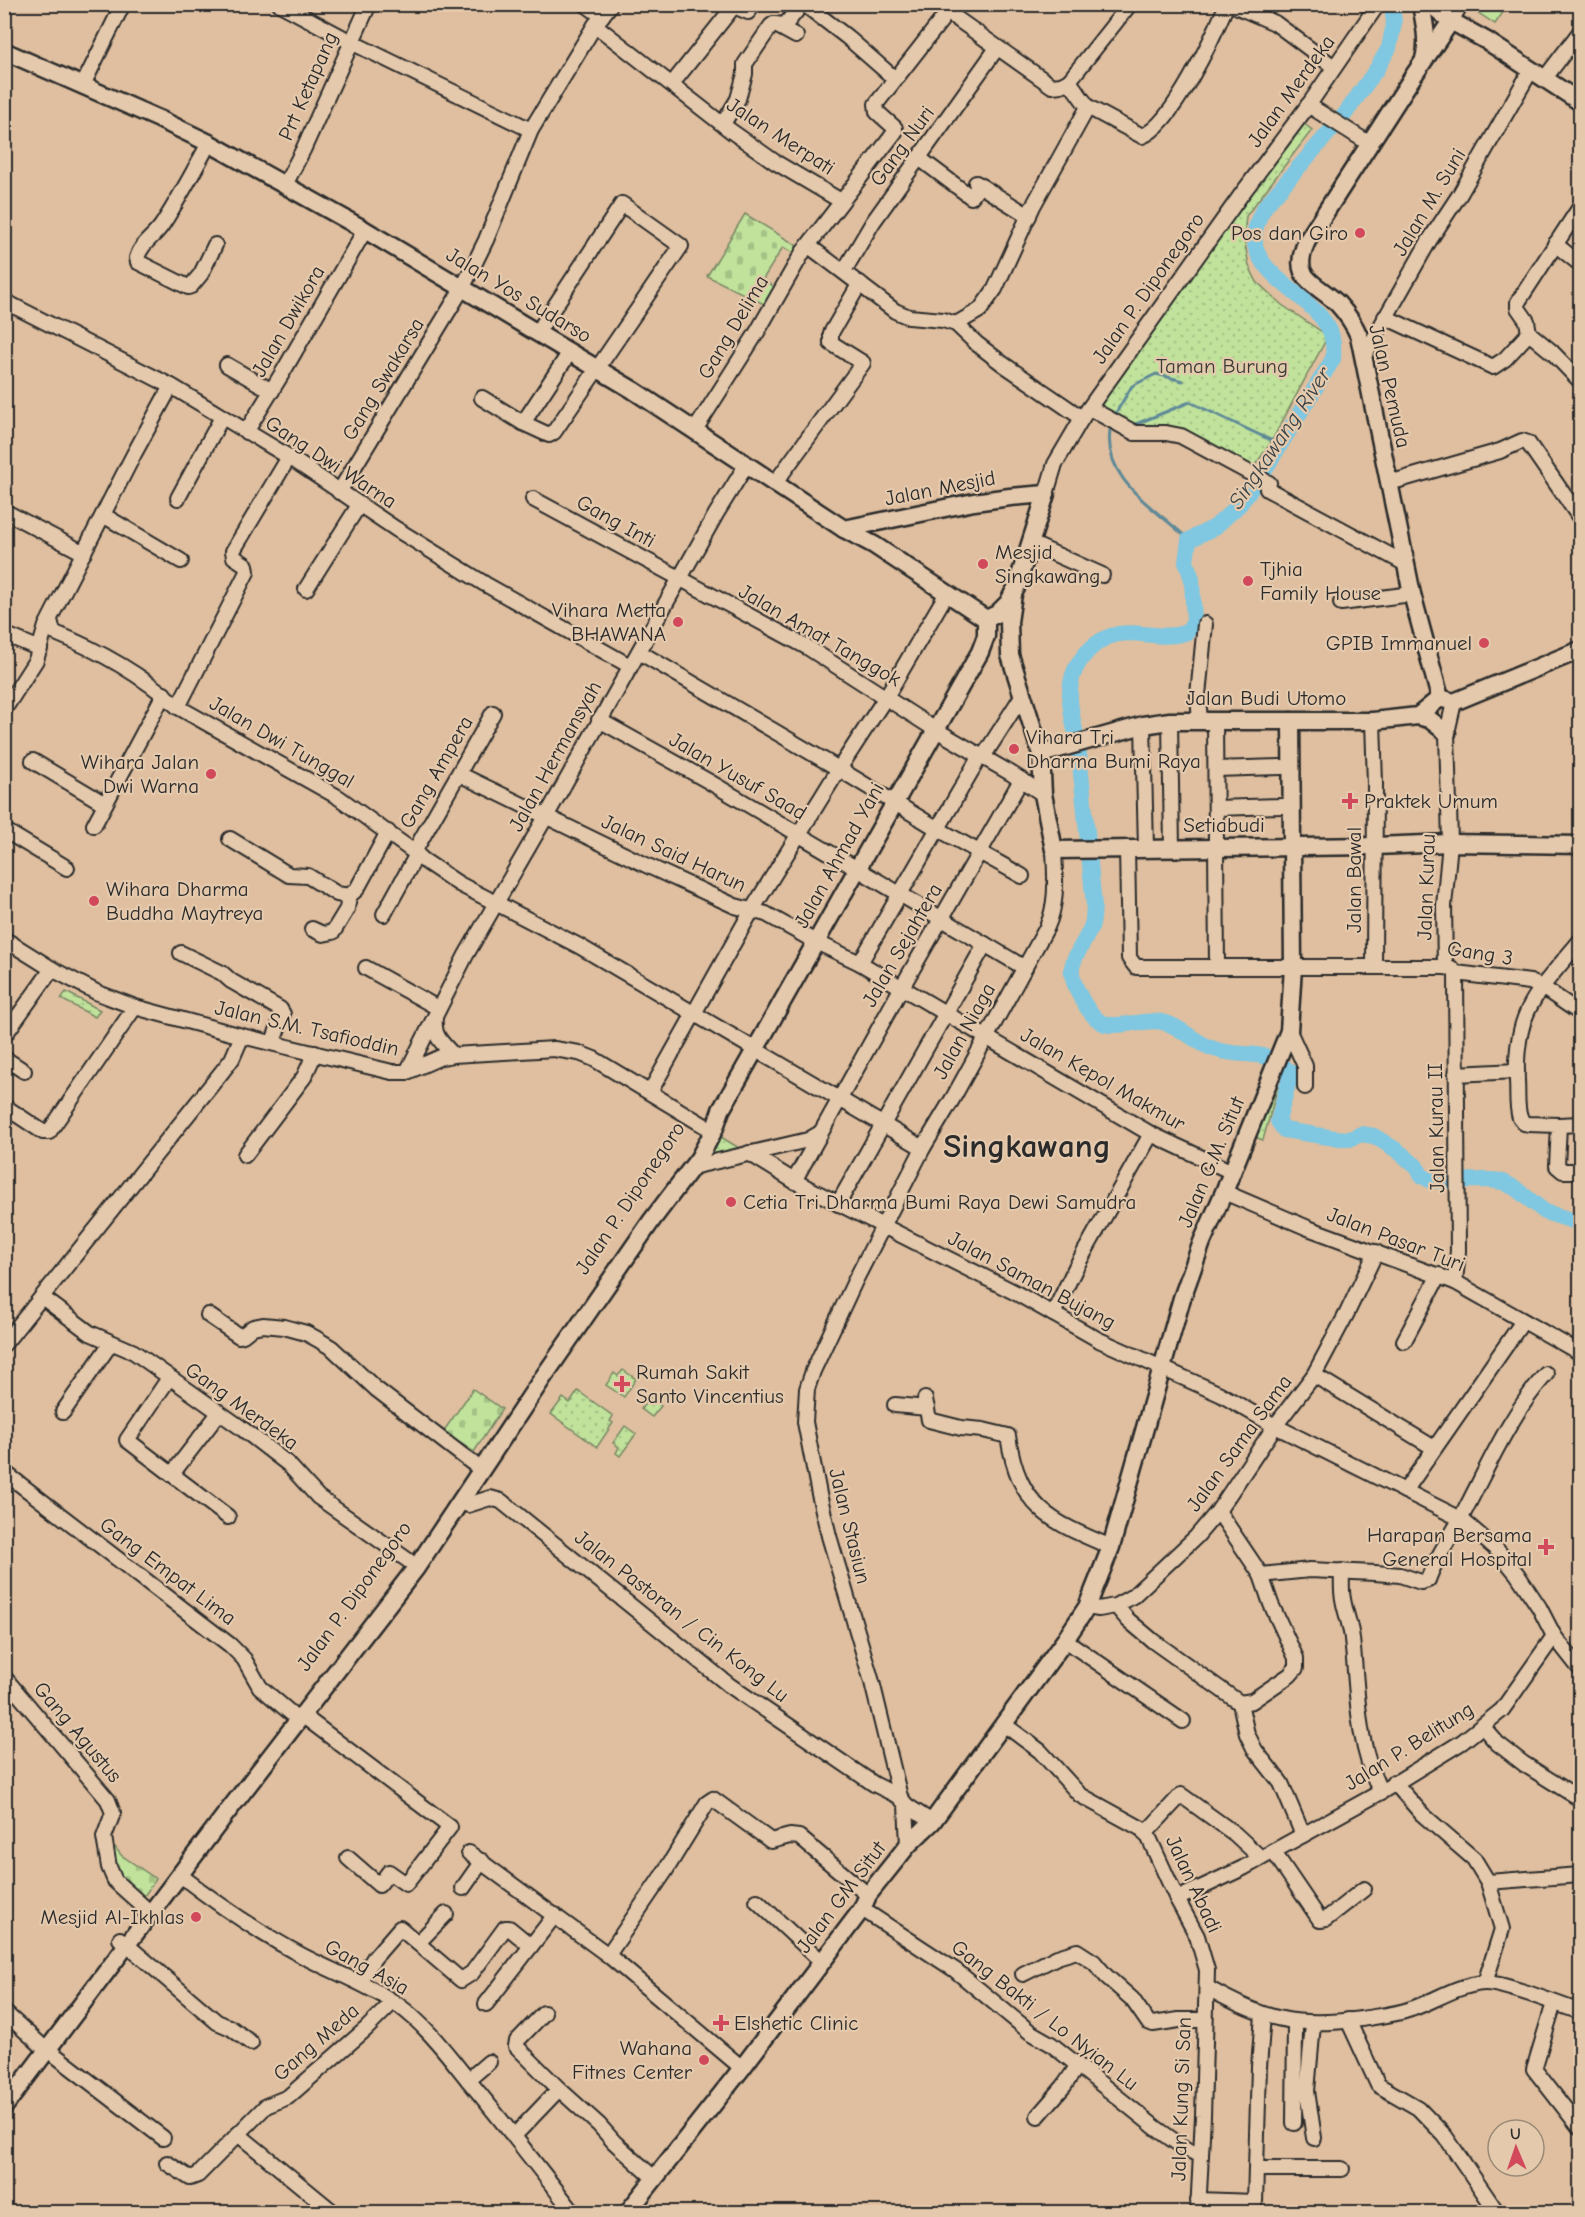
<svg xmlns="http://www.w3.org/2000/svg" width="1585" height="2217" font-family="'Comic Neue',sans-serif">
<defs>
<pattern id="grass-dots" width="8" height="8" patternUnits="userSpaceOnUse" patternTransform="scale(1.5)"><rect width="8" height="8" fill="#c0e29b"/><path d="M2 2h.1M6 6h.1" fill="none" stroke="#a5c286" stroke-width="1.8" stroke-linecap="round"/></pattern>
<pattern id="cemetery-stones" width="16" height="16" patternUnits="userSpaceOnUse" patternTransform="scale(1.5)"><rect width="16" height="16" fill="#c0e29b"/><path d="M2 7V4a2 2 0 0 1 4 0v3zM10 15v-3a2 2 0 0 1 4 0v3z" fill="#a5c286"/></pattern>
</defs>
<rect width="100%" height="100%" fill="#dfbf9f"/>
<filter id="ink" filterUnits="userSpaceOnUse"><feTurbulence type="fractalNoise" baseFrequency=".0167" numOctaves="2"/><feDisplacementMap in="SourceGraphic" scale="12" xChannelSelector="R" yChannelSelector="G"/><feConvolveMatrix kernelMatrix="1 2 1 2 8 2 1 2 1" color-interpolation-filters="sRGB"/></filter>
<g filter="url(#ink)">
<g fill="url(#grass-dots)" stroke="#768663" stroke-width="1.5">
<polygon points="1303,123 1312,130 1246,216 1244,238 1249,266 1257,282 1282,305 1328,336 1270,444 1248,475 1174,436 1090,416 1190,273"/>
<polygon points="66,992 100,1010 95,1017 61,999"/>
<polygon points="1275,1080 1278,1086 1263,1140 1255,1137"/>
<polygon points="716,1134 744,1151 712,1160 708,1154"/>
<polygon points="623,1370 636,1379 624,1397 606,1385 614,1373 618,1376"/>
<polygon points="578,1391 613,1416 610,1421 613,1423 597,1447 551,1414 563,1398 570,1403"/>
<polygon points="650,1397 661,1406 652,1417 641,1409"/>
<polygon points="625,1426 636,1434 620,1456 616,1453 619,1447 613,1443"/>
</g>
<g fill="url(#cemetery-stones)" stroke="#768663" stroke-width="1.5">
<polygon points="745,214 801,248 796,255 783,247 763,279 776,288 768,306 707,276"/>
<polygon points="473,1389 502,1409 474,1452 443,1432"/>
<polygon points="115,1847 121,1855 156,1879 142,1899 127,1888 111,1860"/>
</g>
<polygon fill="#c0e29b" stroke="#768663" stroke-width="1.5" points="1482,4 1508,4 1508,5 1495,24 1477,12"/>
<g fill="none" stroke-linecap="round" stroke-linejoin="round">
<g stroke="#5e8998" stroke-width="3">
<polyline points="1114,416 1132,386 1156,374 1183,381"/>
<path d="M1111,425C1099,479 1156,508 1189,540"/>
<polyline points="1131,426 1190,402 1281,445"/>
</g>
<path stroke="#80c7e1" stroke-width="16" d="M1392,4L1394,23L1389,48L1376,70L1345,114L1266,205C1225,266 1303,285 1328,327C1334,337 1334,348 1333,359L1264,471L1240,504L1215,527L1189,540L1186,562L1192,579L1194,622L1187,632C1160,643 1128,624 1102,640C1087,649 1074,665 1071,683C1067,703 1075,726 1078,746C1084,799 1089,852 1094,906C1093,911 1094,918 1092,924C1088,939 1069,960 1072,974C1075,990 1092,1025 1111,1025C1130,1026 1147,1018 1166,1023C1183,1028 1197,1044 1214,1049C1247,1060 1262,1045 1291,1073L1278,1121L1284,1130L1335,1138L1350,1139L1361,1134L1374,1136L1398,1151L1416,1166L1422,1176L1432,1181L1490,1180L1503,1182L1515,1188L1545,1212L1580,1223"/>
<defs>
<g id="minor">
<polyline points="280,4 351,42 531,130"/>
<polyline points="585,4 602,16"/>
<polyline points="804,4 847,37 895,79"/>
<path d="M936,4L1052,86L1061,85L1069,81L1088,107L1142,136C1172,126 1214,35 1227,4"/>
<polyline points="1231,4 1275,23 1334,67"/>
<polyline points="1451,21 1461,4"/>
<polyline points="774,24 796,36"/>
<polyline points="595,25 731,131 775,162 841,201"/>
<polyline points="1545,78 1580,32"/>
<polyline points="1069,81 1130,4"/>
<polyline points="672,84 734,6 748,12 751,8"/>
<polyline points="83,85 123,4"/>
<polyline points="1308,105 1370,144"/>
<polyline points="723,124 738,99 745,74 745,64 771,26 774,24 785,25 802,4"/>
<path d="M209,143C194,171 179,199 162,225C154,237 141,243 137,258L138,262L188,287L191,286L201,274L215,245"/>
<polyline points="919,158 971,197 980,185"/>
<polyline points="976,183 1029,216"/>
<polyline points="285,185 303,150 369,4"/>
<polyline points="1555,244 1580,264"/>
<polyline points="809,246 895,311 909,317 943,320 956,324 977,344 1003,364 1082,418"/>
<polyline points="844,271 873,222 997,48"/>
<polyline points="4,301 173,387 289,457 396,529 485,584 630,666"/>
<polyline points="1385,317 1493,367 1505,359 1529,333"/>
<polyline points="956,324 980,310 995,289 1033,206 1088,107"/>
<polyline points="1529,333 1527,321 1518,308 1518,302 1580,207"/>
<polyline points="1529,333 1552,352 1580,381"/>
<polyline points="1364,356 1429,241 1460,194 1531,70"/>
<polyline points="227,365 272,391"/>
<polyline points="482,398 523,423 549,435 554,432 681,246 622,204 537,333"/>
<polyline points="1091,409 1135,433 1166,433 1181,436 1261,479 1269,483 1267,489 1406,564"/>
<polyline points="523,423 570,352"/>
<polyline points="695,430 756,334 803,252 895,132 895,128 877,112 876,104 947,13"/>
<polyline points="246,432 283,372 365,230"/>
<polyline points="775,483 863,363 831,343 831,333 860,283"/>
<polyline points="1389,483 1500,451 1522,441 1528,443 1580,518"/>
<polyline points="339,492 463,287 486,240 531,130 595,25 611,4"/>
<polyline points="1046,494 1055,464 1082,418 1241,195 1310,103 1378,4"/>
<polyline points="178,498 222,417"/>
<polyline points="533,499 807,647 936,730 1012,774 1043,794"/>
<polyline points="4,511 84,553"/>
<polyline points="103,515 181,561"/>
<polyline points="1030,543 1102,575"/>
<polyline points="306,589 359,505"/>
<polyline points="947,593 886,697 839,769 938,829 1022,876"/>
<polyline points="1341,603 1412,594"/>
<path d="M50,620L53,632C98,650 142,675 178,707L338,797L414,852L423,860L459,884L579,946L923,1148"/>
<polyline points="4,634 40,649"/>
<polyline points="639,652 839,769 752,910 650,1092"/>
<polyline points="178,707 247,572 246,565 234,557 233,551 289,457"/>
<polyline points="4,710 36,660 46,626 134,454 171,386"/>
<polyline points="599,720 708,781 1025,968"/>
<polyline points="1170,721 1172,848"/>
<polyline points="1215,721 1217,967"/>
<polyline points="1373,721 1375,784 1374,967"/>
<polyline points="1200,722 1198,695 1205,624"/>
<polyline points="1143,725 1146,848"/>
<polyline points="983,757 1022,696"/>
<polyline points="33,761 105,804"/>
<polyline points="1216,769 1282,767"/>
<polyline points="459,774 646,865 735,906 766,914 816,942 860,963 1151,1134 1232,1172"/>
<polyline points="1216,808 1283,806"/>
<polyline points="94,825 164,694"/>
<polyline points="4,830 67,868"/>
<polyline points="230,839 289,875 308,876 337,894 349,896 357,889 388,832"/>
<polyline points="1127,848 1129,958 1136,967 1445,967 1451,968 1456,973 1530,982 1542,987 1580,1013"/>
<polyline points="414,852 493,713"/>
<polyline points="384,914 417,854"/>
<polyline points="312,929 323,934 333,932 347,909 349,896"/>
<polyline points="4,939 52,969 98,993 135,1007 242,1036 392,1072 407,1072 441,1057 453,1055 554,1049 579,1053 594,1059 705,1126"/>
<path d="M1580,941C1538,992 1514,1009 1517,1081C1518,1093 1516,1106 1520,1118L1524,1123L1528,1124L1559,1125L1557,1166L1563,1171H1580"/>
<polyline points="181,953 222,973 231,981 280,1009 283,1014 273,1042"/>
<polyline points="860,963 980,756"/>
<polyline points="1445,967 1444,906 1450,843 1447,733 1454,702"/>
<polyline points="366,968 438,1008"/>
<path d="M435,1017C433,1037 441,1041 453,1055"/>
<polyline points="1289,1031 1305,1066 1305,1087"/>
<polyline points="4,1036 52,969"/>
<polyline points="4,1058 24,1071"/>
<polyline points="407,1072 466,955 547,815 716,514 747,464"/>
<polyline points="1456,1074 1517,1071"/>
<polyline points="4,1106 43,1132 49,1132 135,1007"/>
<polyline points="1559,1125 1580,1124"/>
<polyline points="749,1153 794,1181 1016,1293 1099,1340 1220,1394 1275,1426 1461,1519 1497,1550 1517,1574 1539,1607 1554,1636 1580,1669"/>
<polyline points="245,1155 304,1077 315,1053"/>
<polyline points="692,1167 808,1140 820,1133"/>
<polyline points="794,1181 902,987 1021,780"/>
<polyline points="1224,1192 1308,1228 1455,1282 1580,1353"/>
<polyline points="838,1204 985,944"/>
<polyline points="1455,1282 1458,1251 1456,973"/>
<polyline points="42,1297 90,1333 134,1352 240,1427 288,1464 318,1497 409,1561"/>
<polyline points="1053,1314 1076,1267 1151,1134"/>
<polyline points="208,1315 239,1336 243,1335 253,1327 263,1325 284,1327 306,1333 317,1339 332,1348 376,1389 475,1465"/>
<polyline points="1404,1341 1439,1275"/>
<polyline points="4,1344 221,1073 232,1059 242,1036"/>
<polyline points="1314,1375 1434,1448"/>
<polyline points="169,1378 127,1440 228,1517"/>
<path d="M925,1399L929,1420L961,1428L983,1430L1008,1436C1019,1508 1049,1521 1111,1547"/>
<polyline points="895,1405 927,1408"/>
<polyline points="63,1412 111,1343"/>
<polyline points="4,1472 230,1645 244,1659 260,1687 293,1715"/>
<polyline points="172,1474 219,1413"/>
<polyline points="1405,1491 1523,1321"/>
<polyline points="468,1505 490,1498 501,1501 729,1685 874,1784 900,1797"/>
<path d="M1342,1571C1342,1580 1341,1590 1343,1599C1345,1612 1351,1626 1352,1639C1358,1691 1356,1745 1381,1792"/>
<path d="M1261,1575L1310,1570L1375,1573L1400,1575L1421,1582L1428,1580C1436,1557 1451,1537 1462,1516C1488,1467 1509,1416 1546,1374"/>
<polyline points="1116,1606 1128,1620 1153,1641 1240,1703 1252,1701 1290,1675 1296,1668 1296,1658 1271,1604 1261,1575 1218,1511"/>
<polyline points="1087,1607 1099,1609 1115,1606 1133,1596 1196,1537 1218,1511 1275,1426 1314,1375 1347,1313 1376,1252"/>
<polyline points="1065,1640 1183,1721"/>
<polyline points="4,1677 108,1800 113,1813 104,1837 109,1867 115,1881 145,1908"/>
<polyline points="1240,1703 1247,1734 1255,1750 1281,1783 1303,1835"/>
<polyline points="302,1715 450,1827 406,1884 389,1872 379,1885 348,1858"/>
<polyline points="1005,1725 1040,1751 1080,1795 1142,1829 1149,1838 1177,1899 1197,1936 1207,1970 1203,2116 1198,2212"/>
<polyline points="1483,1727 1497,1743 1524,1764 1580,1799"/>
<polyline points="1394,1782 1422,1814 1474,1859 1488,1882 1580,1875"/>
<polyline points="906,1805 932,1822"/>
<polyline points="1145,1834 1181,1795 1235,1834 1261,1858"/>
<path d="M908,1845L906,1805L900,1797L872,1682L829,1536L819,1494L805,1422L807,1389L813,1371L855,1281L923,1148L953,1098L1047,927C1058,902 1055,876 1054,850"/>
<polyline points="1273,1851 1320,1920 1326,1919 1364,1889"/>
<polyline points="469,1853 608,1955 742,2068"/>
<path d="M180,1875C220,1906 256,1931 301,1955C333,1972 368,1984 398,2005C426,2025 447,2054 469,2081C505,2124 539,2168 573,2212"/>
<polyline points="463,1888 482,1861"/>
<polyline points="1177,1899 1243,1868 1381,1792 1462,1742 1502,1710 1554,1636"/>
<polyline points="757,1901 821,1961"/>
<polyline points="862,1909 955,1970 1030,2032 1051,2044 1156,2128 1187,2150 1201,2155"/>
<polyline points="120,1939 217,2022 231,2028 251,2043"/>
<polyline points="418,1943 446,1914"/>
<polyline points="608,1955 664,1873 707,1803 713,1799 771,1841 790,1836 799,1837 868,1895"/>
<polyline points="1023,1974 1057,1957 1077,1951 1094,1962 1106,1976 1132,1999 1148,2022 1153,2024 1179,2020 1205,2020"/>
<polyline points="359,1982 374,1958 400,1928 461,1980 472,1973 505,1928 509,1928 531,1946"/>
<polyline points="1485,1983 1502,1929 1488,1882"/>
<path d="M1208,1988C1264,2020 1296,2028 1361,2019C1378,2016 1395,2015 1411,2009C1435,2001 1457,1985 1484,1983C1503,1982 1560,2005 1580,2012"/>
<polyline points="1554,2003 1534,2069 1580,2128"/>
<polyline points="486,2004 555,1915"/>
<polyline points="4,2012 42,2046"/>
<polyline points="544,2013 517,2041 516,2046 559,2089 599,2125 614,2142 654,2178"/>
<polyline points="1348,2020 1378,2085 1418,2108 1445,2136 1497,2212"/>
<polyline points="1313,2024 1307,2091 1314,2138"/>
<polyline points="47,2049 163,2138"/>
<polyline points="468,2080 489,2062"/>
<polyline points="1038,2116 1064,2086 1078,2065"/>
<polyline points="1294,2123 1295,2023"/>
<polyline points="238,2134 333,2212"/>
<polyline points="515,2135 559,2089"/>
<polyline points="167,2163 190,2178 198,2175 266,2106 288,2097 366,2029 393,2002"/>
<polyline points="1256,2169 1342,2169"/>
<polyline points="1198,2200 1255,2202 1259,2067 1263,2015"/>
</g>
<g id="major">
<path d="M1421,4C1424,22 1429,41 1424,59"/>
<polyline points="1430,4 1451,21 1487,41 1580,102"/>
<path d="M1451,21L1414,75L1307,241C1289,280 1316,282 1338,304C1347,314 1354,324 1359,336L1412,594L1440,698L1454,702L1580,650"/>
<polyline points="4,51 159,119 209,143 365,230 633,390 844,529 874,545 986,619"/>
<polyline points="844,529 974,502 1010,497 1046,494 1016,588 1008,603 997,614 986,619"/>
<polyline points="1013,594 1009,622 1010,655 1041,754 1043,794 1054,850 1375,846 1450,843 1580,845"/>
<polyline points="1418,716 1429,719 1447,733"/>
<polyline points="1041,754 1143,725 1170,721 1373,721 1418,716 1440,698"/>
<polyline points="4,2107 225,1815 416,1568 542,1379 652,1220 699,1158 714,1130 721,1110 980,652 986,636 986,619"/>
<polyline points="628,2212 742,2068 862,1909 868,1895 908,1845 932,1822 1065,1640 1087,1607 1111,1547 1182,1298 1202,1242 1224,1192 1289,1031 1293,967 1291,721"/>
</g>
</defs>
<use href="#minor" stroke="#2b2b2b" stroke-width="18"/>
<use href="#major" stroke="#2b2b2b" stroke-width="21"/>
<use href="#minor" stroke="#e5c9ac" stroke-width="14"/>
<use href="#major" stroke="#e5c9ac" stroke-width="16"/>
</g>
</g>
<g fill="#d1495b" stroke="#e5c9ac" stroke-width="2">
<circle cx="1360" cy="233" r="6"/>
<circle cx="983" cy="564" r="6"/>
<circle cx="1248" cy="581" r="6"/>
<circle cx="678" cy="622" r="6"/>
<circle cx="1484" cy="643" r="6"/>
<circle cx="1014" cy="749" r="6"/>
<circle cx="211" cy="774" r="6"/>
<path d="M1347 792h6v6h6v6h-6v6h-6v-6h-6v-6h6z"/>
<circle cx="94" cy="901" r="6"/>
<circle cx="731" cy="1202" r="6"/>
<path d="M619 1375h6v6h6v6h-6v6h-6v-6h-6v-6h6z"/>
<path d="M1543 1538h6v6h6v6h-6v6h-6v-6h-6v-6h6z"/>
<circle cx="196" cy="1917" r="6"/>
<path d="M718 2014h6v6h6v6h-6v6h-6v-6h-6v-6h6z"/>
<circle cx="704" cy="2060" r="6"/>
</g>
<g text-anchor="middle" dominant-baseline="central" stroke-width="4.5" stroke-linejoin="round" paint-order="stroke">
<g font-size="21" fill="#2b2b2b" stroke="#e5c9ac">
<text transform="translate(308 86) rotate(-66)">Prt Ketapang</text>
<text transform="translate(1291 91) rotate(-54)">Jalan Merdeka</text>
<text transform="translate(781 136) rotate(33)">Jalan Merpati</text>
<text transform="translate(902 146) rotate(-54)">Gang Nuri</text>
<text transform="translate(1429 202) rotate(-59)">Jalan M. Suni</text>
<text transform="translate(1148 288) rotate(-55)">Jalan P. Diponegoro</text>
<text transform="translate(519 295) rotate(31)">Jalan Yos Sudarso</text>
<text transform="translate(288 321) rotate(-60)">Jalan Dwikora</text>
<text transform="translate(733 327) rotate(-59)">Gang Delima</text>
<text transform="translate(383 379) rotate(-59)">Gang Swakarsa</text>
<text transform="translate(1390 386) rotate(77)">Jalan Pemuda</text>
<text transform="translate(331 462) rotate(33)">Gang Dwi Warna</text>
<text transform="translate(940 488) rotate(-11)">Jalan Mesjid</text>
<text transform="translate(616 521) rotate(29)">Gang Inti</text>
<text transform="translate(820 635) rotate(30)">Jalan Amat Tanggok</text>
<text x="1266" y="698">Jalan Budi Utomo</text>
<text transform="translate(282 742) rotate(30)">Jalan Dwi Tunggal</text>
<text transform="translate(555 756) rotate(-61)">Jalan Hermansyah</text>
<text transform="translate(436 772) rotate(-60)">Gang Ampera</text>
<text transform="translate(738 776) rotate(30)">Jalan Yusuf Saad</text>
<text x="1224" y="825">Setiabudi</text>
<text transform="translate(674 853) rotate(25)">Jalan Said Harun</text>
<text transform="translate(839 855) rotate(-61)">Jalan Ahmad Yani</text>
<text transform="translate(1354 880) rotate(-90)">Jalan Bawal</text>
<text transform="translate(1426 887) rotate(-88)">Jalan Kurau</text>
<text transform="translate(902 945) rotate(-60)">Jalan Sejahtera</text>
<text transform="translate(1480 953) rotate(9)">Gang 3</text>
<text transform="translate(307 1028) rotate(13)">Jalan S.M. Tsafioddin</text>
<text transform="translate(964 1031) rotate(-61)">Jalan Niaga</text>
<text transform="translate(1103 1079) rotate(30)">Jalan Kepol Makmur</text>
<text transform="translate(1436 1128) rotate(-91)">Jalan Kurau II</text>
<text transform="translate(1211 1162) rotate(-67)">Jalan G.M. Situt</text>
<text transform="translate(630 1198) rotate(-56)">Jalan P. Diponegoro</text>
<text transform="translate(1396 1239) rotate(21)">Jalan Pasar Turi</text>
<text transform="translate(1032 1280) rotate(28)">Jalan Saman Bujang</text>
<text transform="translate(242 1406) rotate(36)">Gang Merdeka</text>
<text transform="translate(1239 1443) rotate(-54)">Jalan Sama Sama</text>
<text transform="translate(850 1526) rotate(76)">Jalan Stasiun</text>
<text transform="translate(168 1571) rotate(37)">Gang Empat Lima</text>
<text transform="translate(354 1596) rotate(-54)">Jalan P. Diponegoro</text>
<text transform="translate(682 1616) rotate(38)">Jalan Pastoran / Cin Kong Lu</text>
<text transform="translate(78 1732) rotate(50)">Gang Agustus</text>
<text transform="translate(1409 1746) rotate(-32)">Jalan P. Belitung</text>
<text transform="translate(1194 1884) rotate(65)">Jalan Abadi</text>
<text transform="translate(841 1897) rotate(-53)">Jalan GM Situt</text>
<text transform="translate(367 1967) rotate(29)">Gang Asia</text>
<text transform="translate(1045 2015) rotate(38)">Gang Bakti / Lo Nyian Lu</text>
<text transform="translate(316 2042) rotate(-41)">Gang Meda</text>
<text transform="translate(1181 2099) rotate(-88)">Jalan Kung Si San</text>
</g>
<g font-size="21" fill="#2b2b2b" stroke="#e5c9ac" text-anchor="start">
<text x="1348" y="233" text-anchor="end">Pos dan Giro</text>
<text x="995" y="552">Mesjid<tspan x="995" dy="24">Singkawang</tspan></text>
<text x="1260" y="569">Tjhia<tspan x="1260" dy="24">Family House</tspan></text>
<text x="666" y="610" text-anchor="end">Vihara Metta<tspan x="666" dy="24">BHAWANA</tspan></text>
<text x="1472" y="643" text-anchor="end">GPIB Immanuel</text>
<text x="1026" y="737">Vihara Tri<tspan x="1026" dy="24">Dharma Bumi Raya</tspan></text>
<text x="199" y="762" text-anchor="end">Wihara Jalan<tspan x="199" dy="24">Dwi Warna</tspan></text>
<text x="1364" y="801">Praktek Umum</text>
<text x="106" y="889">Wihara Dharma<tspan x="106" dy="24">Buddha Maytreya</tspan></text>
<text x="743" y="1202">Cetia Tri Dharma Bumi Raya Dewi Samudra</text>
<text x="636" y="1372">Rumah Sakit<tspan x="636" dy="24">Santo Vincentius</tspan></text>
<text x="1532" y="1535" text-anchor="end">Harapan Bersama<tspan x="1532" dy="24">General Hospital</tspan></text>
<text x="184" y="1917" text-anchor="end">Mesjid Al-Ikhlas</text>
<text x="734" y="2023">Elshetic Clinic</text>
<text x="692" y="2048" text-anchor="end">Wahana<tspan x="692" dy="24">Fitnes Center</tspan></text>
</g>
<g font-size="21" fill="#3a3d36" stroke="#e5c9ac">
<text x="1222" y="366">Taman Burung</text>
</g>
<g font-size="22" font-style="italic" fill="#384246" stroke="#e5c9ac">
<text transform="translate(1280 438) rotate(-56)">Singkawang River</text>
</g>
<g font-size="33" font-weight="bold" fill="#2b2b2b" stroke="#e5c9ac">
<text x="1027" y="1146">Singkawang</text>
</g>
</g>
<rect width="1585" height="2217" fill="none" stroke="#e5c9ac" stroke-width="24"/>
<rect x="12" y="12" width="1561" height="2193" fill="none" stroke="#2b2b2b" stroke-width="2" filter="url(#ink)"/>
<g transform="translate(1516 2148) rotate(358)"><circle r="28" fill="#e5c9ac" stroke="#9b8a78" stroke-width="1.5"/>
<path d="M0-4.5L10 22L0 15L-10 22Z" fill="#d1495b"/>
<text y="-9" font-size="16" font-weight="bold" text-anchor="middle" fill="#2b2b2b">U</text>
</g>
</svg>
